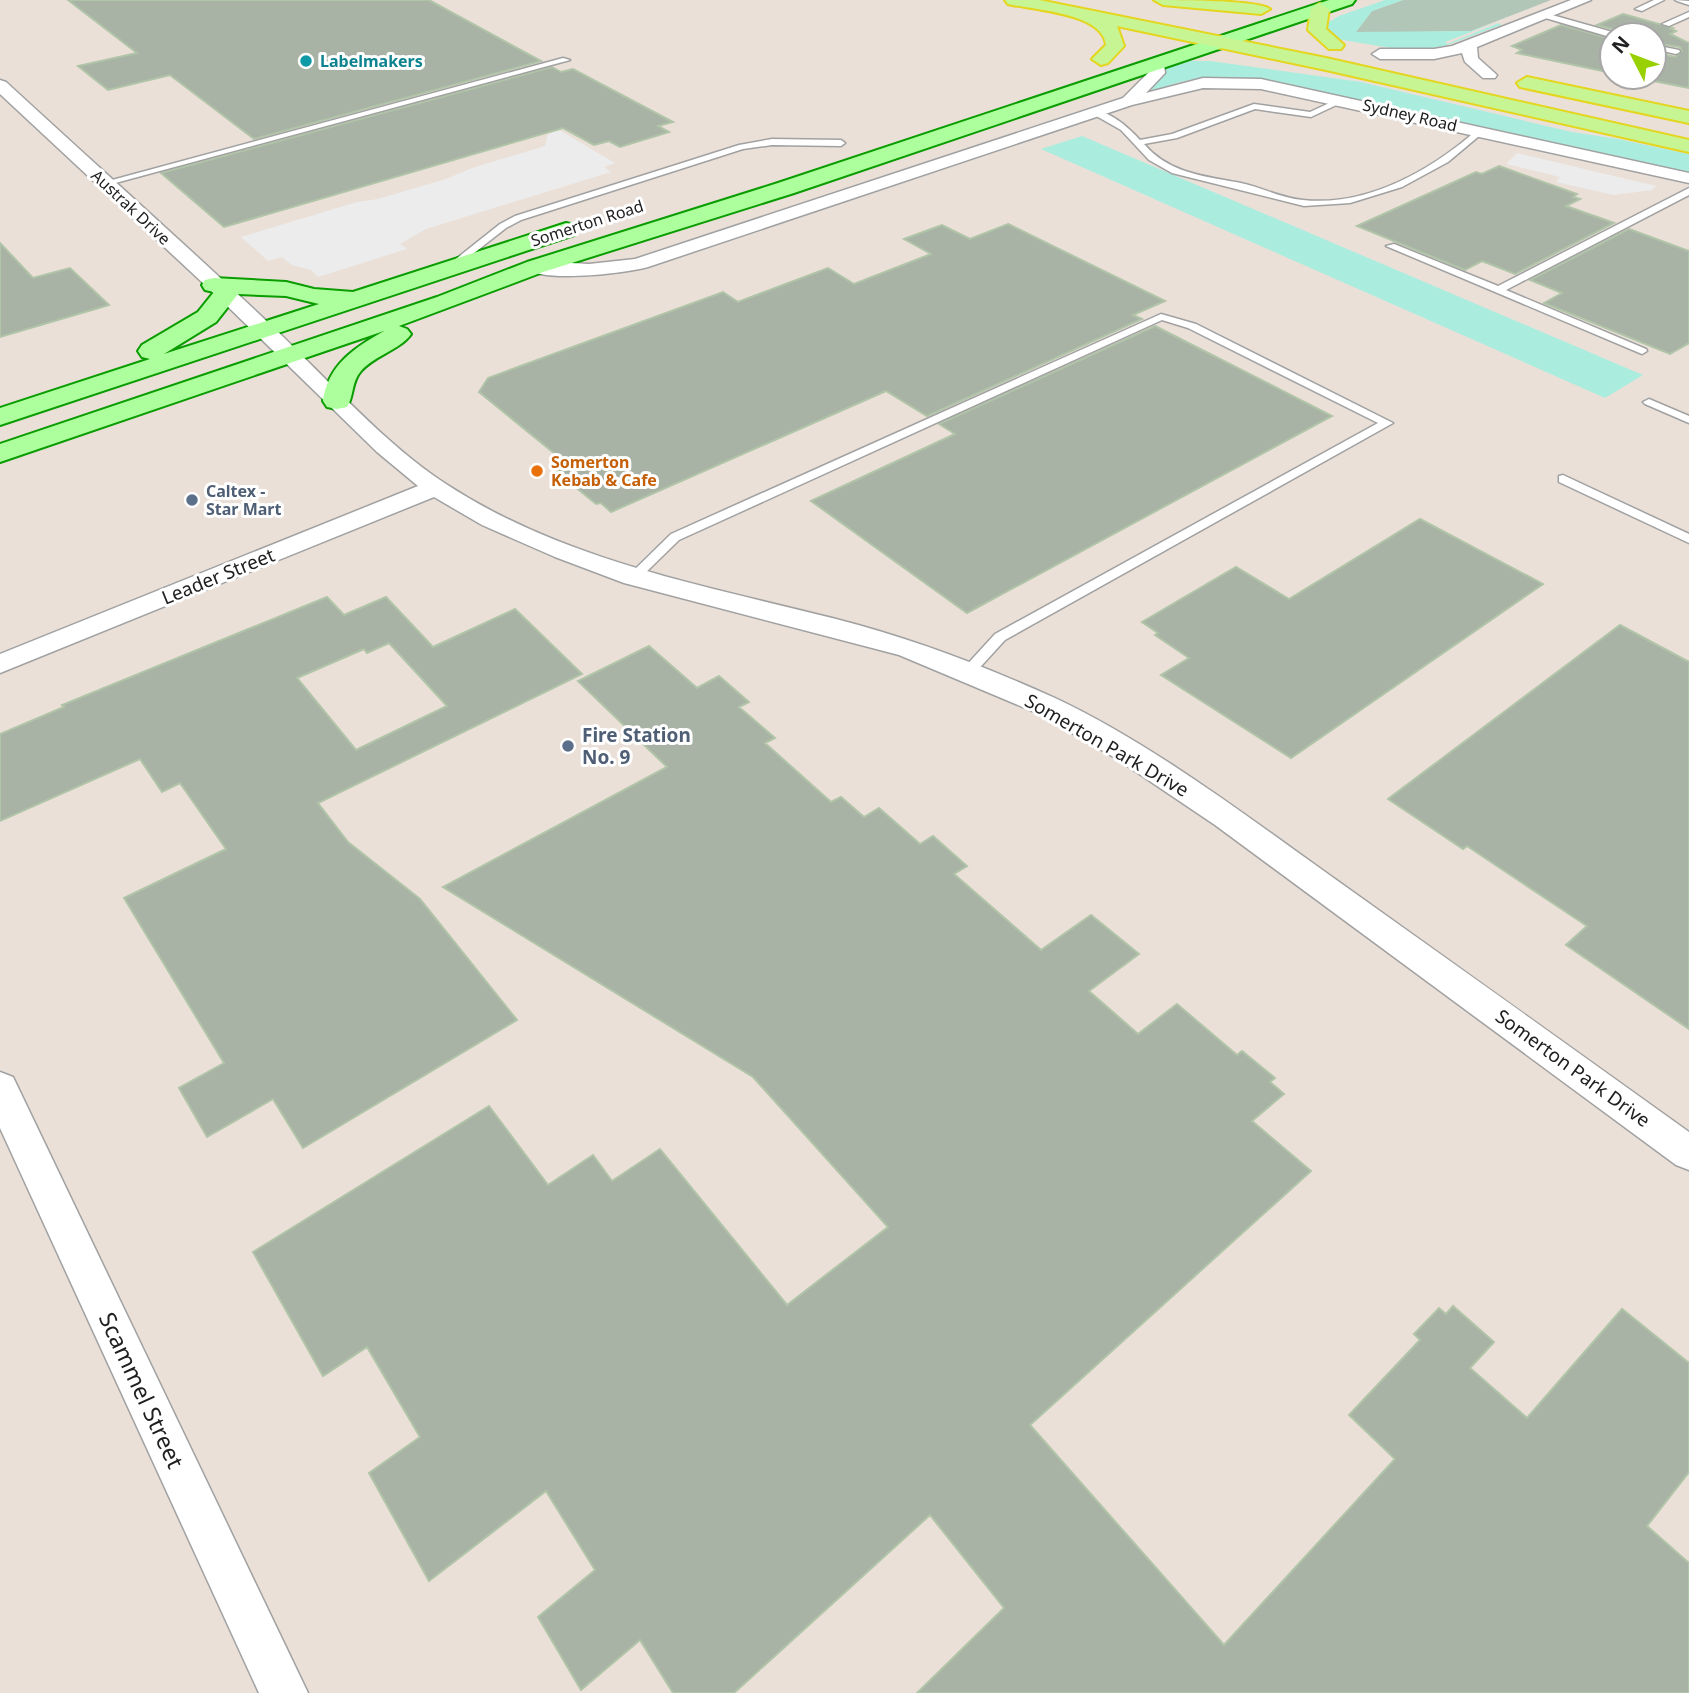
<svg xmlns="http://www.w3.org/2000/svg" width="1689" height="1693" font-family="'Noto Sans',sans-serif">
<rect width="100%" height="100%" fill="#e7f1e6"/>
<path fill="#eae0d8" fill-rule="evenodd" d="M0,0H1689V1693H0ZM1612,35H1654V77H1612Z"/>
<polygon fill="#b1c6b7" points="1403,0 1551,0 1471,31 1355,33 1372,11"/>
<g fill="#aaedde">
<polygon points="1385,0 1403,0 1372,11 1356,32 1471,31 1497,22 1445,42 1447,44 1499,23 1501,25 1434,50 1403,50 1331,38 1322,26 1339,16"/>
<path d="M1191,61H1210L1361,82L1572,132L1618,139L1689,154V173L1278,82C1246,78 1211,74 1180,82C1169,85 1160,90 1149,93L1167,68Z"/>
<polygon points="1082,136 1643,375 1605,398 1041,149"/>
</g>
<g fill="#ececec">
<polygon points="559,130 615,163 604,167 611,172 426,229 400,244 407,249 318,277 311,270 292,265 282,257 268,261 241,237 357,202 378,199 446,179 472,168 545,146 548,134"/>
<polygon points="1517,153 1656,186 1652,190 1614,195 1556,182 1560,177 1506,164"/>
</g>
<g fill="#a9b3a5" stroke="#b0c4a8" stroke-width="2" fill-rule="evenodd">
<polygon points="68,0 429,0 541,61 254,139 170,75 108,90 78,66 137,53"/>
<polygon points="1623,14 1673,28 1671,29 1676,31 1670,34 1689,43 1689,88 1633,77 1654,77 1654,52 1675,57 1682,51 1680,47 1654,43 1654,35 1619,35 1617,30 1597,25"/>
<polygon points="1561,25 1612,39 1612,73 1517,53 1522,50 1512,46"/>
<polygon points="552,67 561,72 573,69 673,122 658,126 669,132 620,147 609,141 594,145 563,128 224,227 161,173"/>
<polygon points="1499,166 1577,194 1573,197 1580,199 1566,206 1614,223 1515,274 1482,261 1465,270 1357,226 1476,172 1482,174"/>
<polygon points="1008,224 1165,301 1133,315 1142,319 927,416 886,391 611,512 601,503 596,504 551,467 565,462 479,392 488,378 723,292 738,302 828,268 854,284 931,254 904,239 934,228 942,225 970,239"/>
<polygon points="1629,229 1689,251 1689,343 1670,354 1544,303 1562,293 1530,280"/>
<polygon points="0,243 33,278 70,268 109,305 0,337"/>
<polygon points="1155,326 1332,416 967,613 811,501 955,434 939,424"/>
<polygon points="1420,519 1543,584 1291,758 1161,675 1189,658 1155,635 1158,633 1142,622 1236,567 1289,599"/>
<path d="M327,597L344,615L386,597L433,647L515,609L582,674L318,803L348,842L420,899L517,1020L303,1148L273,1099L207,1137L179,1088L224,1063L124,898L226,849L180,783L162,792L140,759L0,821V734L64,707L62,705ZM389,643L447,706L356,750L297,678L364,649L367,653Z"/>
<polygon points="1620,625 1689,662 1689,1029 1566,945 1587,926 1467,846 1463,849 1388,799"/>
<polygon points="649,646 697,688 719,676 749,702 739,707 775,738 765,743 831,802 841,797 864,817 879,808 920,844 933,836 967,866 954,874 1041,950 1091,915 1139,954 1089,991 1138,1034 1177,1004 1237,1055 1242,1051 1275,1078 1270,1082 1284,1094 1252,1121 1311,1171 1030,1425 1224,1645 1395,1459 1349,1415 1420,1340 1414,1334 1439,1308 1446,1314 1453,1306 1494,1342 1470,1368 1527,1418 1622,1309 1689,1363 1689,1472 1647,1526 1689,1563 1689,1693 917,1693 1004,1608 930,1515 734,1693 673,1693 640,1640 581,1690 538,1617 595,1570 546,1491 429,1581 369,1473 420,1437 367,1347 323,1376 253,1252 489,1106 548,1185 593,1155 612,1181 660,1149 787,1305 888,1227 753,1077 443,887 667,767 578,681"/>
</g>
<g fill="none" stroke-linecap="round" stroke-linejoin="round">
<defs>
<g id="service">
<polygon points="1654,0 1664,0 1642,11 1635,9"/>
<polygon points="1675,0 1689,1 1689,5 1677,1"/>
<polygon points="1689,12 1689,17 1669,26 1662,24"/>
<polygon points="1545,13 1616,33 1617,35 1610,37 1542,17"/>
<polygon points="1654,45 1679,50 1680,52 1676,54 1654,49"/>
<polygon points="563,58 570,60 108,185 101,183"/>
<path d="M1340,98L1347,100L1311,117L1255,109L1177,138L1144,144C1168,172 1201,176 1236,182C1259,186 1280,198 1303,200C1367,207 1432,170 1478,129L1485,131L1448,162L1402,187L1350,203L1304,206L1172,173L1149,160L1121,130L1091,113C1106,106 1130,129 1140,140L1172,134L1254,104L1310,112Z"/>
<polygon points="772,139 841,140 845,143 841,146 772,145 743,149 521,220 506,228 455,268 447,266 500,224 515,216 739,145"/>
<polygon points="1689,188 1689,195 1506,290 1646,349 1647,351 1642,354 1386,246 1394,244 1498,286"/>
<polygon points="1161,314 1196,324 1393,423 1005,640 973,675 968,677 961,672 963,669 995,634 1378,423 1188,328 1162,320 679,540 638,580 628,580 627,577 671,534"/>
<polygon points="1649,399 1689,416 1689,423 1645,404 1643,402"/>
<polygon points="1563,475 1689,534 1689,543 1559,482 1559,476"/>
</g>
<g id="minor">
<polygon points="1571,0 1591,0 1477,47 1478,58 1497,75 1495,78 1483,78 1465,62 1462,53 1434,59 1380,59 1372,54 1380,49 1434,49 1452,46"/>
<path d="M1156,58L1164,63L1165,73L1146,93L1203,78L1261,79L1689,173V183L1261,89L1203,88L1132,105L648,267C626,273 539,284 525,267L535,261L589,264L635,259L1123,98L1149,72L1148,63Z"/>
<path d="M0,80L6,82C95,164 186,245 274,328C326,378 387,446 446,484C564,561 702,585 836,619C911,638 984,666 1055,698C1151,743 1248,817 1335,879C1453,963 1571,1047 1689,1132V1170L1676,1165L1215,825L1117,759L1037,713L899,655L624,583L555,557L482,525L434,497L0,673V654L418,486L377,452L219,298L0,94Z"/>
<polygon points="0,1072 13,1077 308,1693 259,1693 0,1128"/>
</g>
<g id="primary">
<path d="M1329,0H1355L1352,4L794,193L543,272L399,326L407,329L411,334C400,350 375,355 361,371C351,382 354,396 347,407L337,409L327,407L323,401C328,365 354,348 384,331L0,462V444L437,297L527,262L778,183Z"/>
<path d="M566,223L574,225L577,230L574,235L0,425V408L150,359L142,357L138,351L142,345L198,312L214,292L205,290L202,285L205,280L214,278L286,282L314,289L353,292ZM238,294L286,296L319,304L164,354L216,322Z"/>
</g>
<g id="trunk">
<path d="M1005,0H1039L1326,58L1689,140V152L1326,70L1117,26L1124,46L1108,63L1101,65L1092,59L1106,45C1103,13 1034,10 1008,4Z"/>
<path d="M1154,0C1175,0 1258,0 1270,9L1261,14L1163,5Z"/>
<polygon points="1320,4 1329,9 1326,29 1344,45 1341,49 1329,49 1308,30 1311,9"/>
<polygon points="1527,77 1689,111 1689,123 1520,87 1517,83"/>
</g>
</defs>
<use href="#service" stroke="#a1a1a1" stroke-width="3"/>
<use href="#minor" stroke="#a1a1a1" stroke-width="3"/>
<use href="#primary" stroke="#0a9c00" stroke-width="4"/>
<use href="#trunk" stroke="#e4d51f" stroke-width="4"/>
<use href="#service" fill="#fff" fill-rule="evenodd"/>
<use href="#minor" fill="#fff" fill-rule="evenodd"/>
<use href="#primary" fill="#adff9d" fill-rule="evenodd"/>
<use href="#trunk" fill="#c8f594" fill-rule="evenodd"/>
</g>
<circle fill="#0f9aa8" stroke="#fff" stroke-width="2.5" cx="306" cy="61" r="7"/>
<circle fill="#e8710a" stroke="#fff" stroke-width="2.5" cx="537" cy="471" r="7"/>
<g fill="#5c6f8a" stroke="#fff" stroke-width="2.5">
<circle cx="192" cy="500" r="7"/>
<circle cx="568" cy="746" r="7"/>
</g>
<g text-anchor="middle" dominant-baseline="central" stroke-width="6" stroke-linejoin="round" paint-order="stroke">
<g font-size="16" font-weight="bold" fill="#0d838f" stroke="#fff" text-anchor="start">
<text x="320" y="61">Labelmakers</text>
</g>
<g font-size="16" fill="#202020" stroke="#fff">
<text transform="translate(1410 115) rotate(13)">Sydney Road</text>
<text transform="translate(131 207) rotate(43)">Austrak Drive</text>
<text transform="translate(587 223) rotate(-18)">Somerton Road</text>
</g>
<g font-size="16" font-weight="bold" fill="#c56008" stroke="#fff" text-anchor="start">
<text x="551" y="462">Somerton<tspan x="551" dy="18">Kebab &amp; Cafe</tspan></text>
</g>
<g font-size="16" font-weight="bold" fill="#4e5e75" stroke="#fff" text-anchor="start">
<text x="206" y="491">Caltex -<tspan x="206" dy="18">Star Mart</tspan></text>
</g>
<g font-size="19" fill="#202020" stroke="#fff">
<text transform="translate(218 576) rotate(-22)">Leader Street</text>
<text transform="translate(1107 745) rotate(30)">Somerton Park Drive</text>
<text transform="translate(1573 1068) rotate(36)">Somerton Park Drive</text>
</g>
<g font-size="19" font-weight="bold" fill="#4e5e75" stroke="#fff" text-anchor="start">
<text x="582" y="735">Fire Station<tspan x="582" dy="22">No. 9</tspan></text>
</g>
<g font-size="23" fill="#202020" stroke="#fff">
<text transform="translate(142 1390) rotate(65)">Scammel Street</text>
</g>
</g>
<g transform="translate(1633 56) rotate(312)"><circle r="33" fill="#ffffff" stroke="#a6a6a6" stroke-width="2"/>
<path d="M0-5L12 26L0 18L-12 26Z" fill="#98d000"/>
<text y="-10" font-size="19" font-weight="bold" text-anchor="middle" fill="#202020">N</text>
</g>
</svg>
